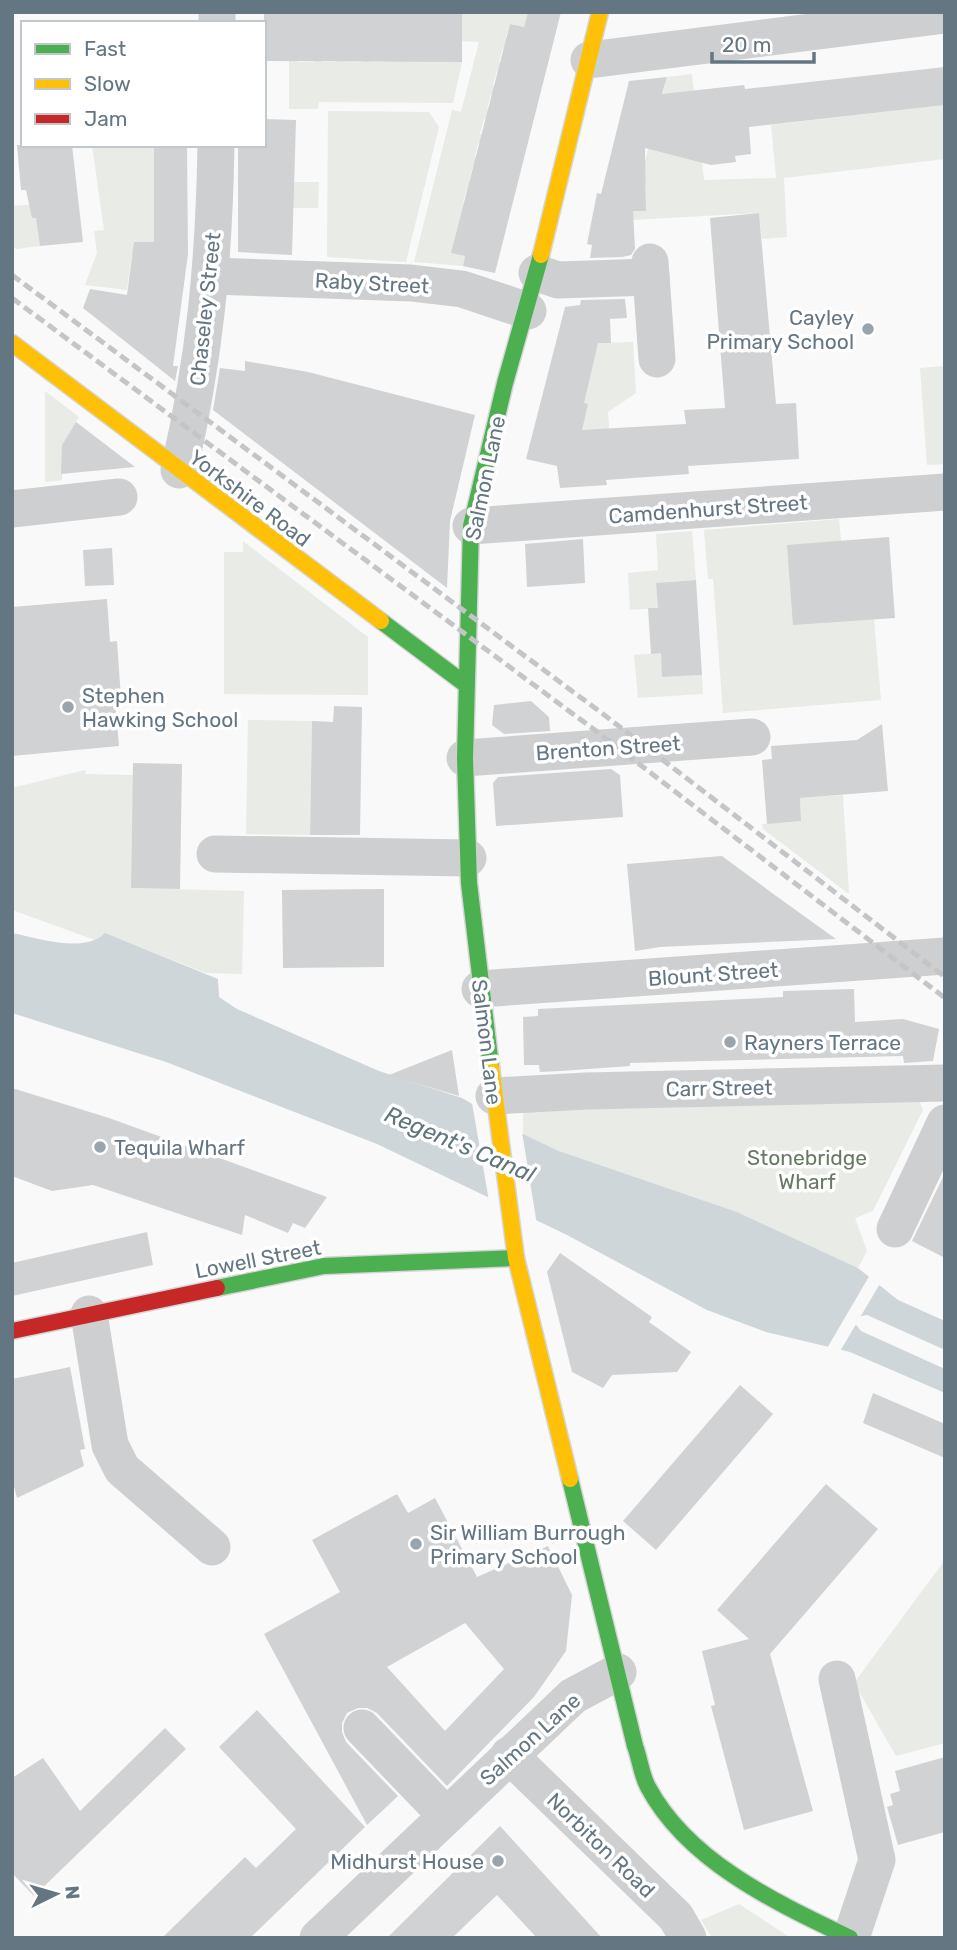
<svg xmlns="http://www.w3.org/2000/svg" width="957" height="1950" font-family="Rubik,sans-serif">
<rect width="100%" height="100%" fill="#f9f9f9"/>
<g fill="#e8ebe6">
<polygon points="462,12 528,12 524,27 510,24 506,37 518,52 503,48 499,62 514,67 512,75 497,71 493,85 508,89 506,98 491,94 487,109 503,114 500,123 484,119 480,134 496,138 494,147 478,143 475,156 491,160 488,170 473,166 469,180 485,185 483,193 467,189 463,203 479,207 452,253 465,256 463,266 414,262 452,110 461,112 479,42 462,41"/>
<polygon points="289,44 297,45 298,62 314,62 314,44 322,44 322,62 337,62 337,44 346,62 362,62 363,44 372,62 386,62 387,44 446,62 462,62 453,103 319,102 318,109 289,109"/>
<polygon points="692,74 704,180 776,178 771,125 945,105 945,159 784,178 787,237 762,239 759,213 631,220 630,211 646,211 646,182 640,181 667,77"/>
<polygon points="328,111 429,112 439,127 406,262 327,257"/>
<polygon points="92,145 154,145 155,242 141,242 140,254 132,254 127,290 85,285 97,253 94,231 104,230"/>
<polygon points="275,182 319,182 318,208 293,208"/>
<polygon points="35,204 40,246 16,249 12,245 12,206"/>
<polygon points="633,342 636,393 608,412 611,453 574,456 576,401 598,343"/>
<polygon points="945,366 945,464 927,465 920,368"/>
<polygon points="45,391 79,417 62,445 62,480 45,482"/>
<polygon points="839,519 841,541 874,619 881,700 723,713 713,579 708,579 704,530"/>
<polygon points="692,531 696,580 656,583 658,608 630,610 628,573 658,570 656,534"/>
<polygon points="243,541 368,637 368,695 224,694 224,552 243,552"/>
<polygon points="661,653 663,677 702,675 703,694 638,698 634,655"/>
<polygon points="248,720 312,721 310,835 246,834"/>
<polygon points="85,770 86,774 133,775 131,888 244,891 242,974 206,973 106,934 95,940 12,910 12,788"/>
<polygon points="843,795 849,894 763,829 762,824 801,821 800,798"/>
<polygon points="919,1100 923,1110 873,1211 855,1218 867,1251 858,1268 737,1212 559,1151 523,1134 523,1110"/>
<polygon points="945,1560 945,1743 896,1756 854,1683"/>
<polygon points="739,1904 791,1938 712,1938 701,1920"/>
</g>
<path fill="#ced6d9" d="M12,933C38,938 84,954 105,933L218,979L219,997L237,1009L379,1071L462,1098L523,1134L559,1151L737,1212L858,1268L898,1300L945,1321V1350L867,1315L856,1317L854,1322L861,1331L945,1369V1393L850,1352L766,1332L707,1310L565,1234L377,1144L166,1062L12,1013Z"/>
<g fill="#f9f9f9">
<polygon points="472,1103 522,1132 537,1225 489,1201"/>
<polygon points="871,1273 881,1282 839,1353 826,1350"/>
</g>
<g fill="#d0d2d3" fill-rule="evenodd">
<polygon points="264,12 462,12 462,62 264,61"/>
<polygon points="528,12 561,12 495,273 463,266 465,256 451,253 510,24 524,27"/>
<polygon points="945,67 945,105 749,127 751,154 735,156 736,162 711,165 645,148 646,211 633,211 635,249 631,255 622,257 590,258 592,245 587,244 597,193 601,194 629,81 667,77 662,94 744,85 745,89"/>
<polygon points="264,119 296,120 292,255 238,252 238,145 264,145"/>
<polygon points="17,145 72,145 83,242 40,246 36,218 32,218 26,190 21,190"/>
<polygon points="154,145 187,145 188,254 173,366 178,366 175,381 83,308 90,289 127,295 134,242 154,242"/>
<polygon points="759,213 776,404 796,403 799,459 688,466 689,474 606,480 607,485 560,488 557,466 526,459 565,307 580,305 581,300 625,299 627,318 610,319 611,343 598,343 584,403 588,404 582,430 686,424 684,410 725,408 710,218"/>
<polygon points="245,361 308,372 475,415 450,521 447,588 213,410 220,368 245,371"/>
<polygon points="76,422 135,467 61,474 62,445"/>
<polygon points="889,537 895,618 793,625 787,545"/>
<polygon points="583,539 585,583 527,587 525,544"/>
<polygon points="112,548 114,585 85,586 83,550"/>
<polygon points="696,580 702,675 662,677 661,653 651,654 648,608 658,608 656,583"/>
<polygon points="107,599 110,642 117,641 121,698 115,699 119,746 12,756 12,607"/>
<polygon points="531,701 549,717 550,731 504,734 492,725 494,705"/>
<polygon points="334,706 362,707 360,835 310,835 312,721 333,722"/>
<polygon points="882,724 888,791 800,798 801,821 767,824 762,760 772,759 771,746 857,740"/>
<polygon points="133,763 182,764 180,889 131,888"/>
<polygon points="611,769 620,775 623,817 496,826 493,783 498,777"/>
<polygon points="722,856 772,893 836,939 660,947 635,951 627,864"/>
<polygon points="384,889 384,967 283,968 282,890"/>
<polygon points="854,989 855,1022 903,1019 939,1029 933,1061 904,1063 903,1056 630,1063 630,1066 561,1071 540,1072 539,1065 524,1065 523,1017 538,1016 538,1009 783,997 783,991"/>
<polygon points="452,1050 459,1096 389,1075"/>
<polygon points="12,1088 109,1118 327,1197 305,1228 293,1223 288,1233 245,1215 242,1235 93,1185 52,1191 12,1176"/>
<polygon points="945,1173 945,1258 912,1241"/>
<polygon points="147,1232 153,1265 12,1296 12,1263"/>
<polygon points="560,1253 652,1317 649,1322 691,1352 677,1372 612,1375 603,1388 572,1372 547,1272"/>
<polygon points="70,1367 85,1449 80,1450 84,1466 17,1498 12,1479 12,1379"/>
<polygon points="740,1385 773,1414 656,1550 623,1521"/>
<polygon points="873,1393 945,1424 945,1458 863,1423"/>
<polygon points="826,1484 878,1529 770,1654 813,1811 744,1830 711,1706 715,1705 702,1651 749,1639 717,1610"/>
<path d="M397,1494L408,1513L435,1498L477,1577L548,1546L572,1595L566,1651L534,1697L447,1786L377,1713L367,1708H358L347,1713L342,1723V1732L346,1742L398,1796L367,1825L264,1634L340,1592L312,1540ZM465,1623L504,1669L445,1731L387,1667Z"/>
<polygon points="257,1710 365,1827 250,1938 162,1938 245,1857 256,1868 296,1829 219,1747"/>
<polygon points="165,1728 186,1749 34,1896 12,1873 12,1778 43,1758 80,1811"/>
<polygon points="945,1757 945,1832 898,1845 887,1807 893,1805 890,1794 900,1791 895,1771"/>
<polygon points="500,1826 602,1938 537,1938 497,1895 452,1938 387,1938"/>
</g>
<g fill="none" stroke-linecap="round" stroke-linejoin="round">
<defs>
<g id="fast">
<polyline points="381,621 465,684"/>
<polyline points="491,1067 469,883 465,758 471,526 505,383 541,255"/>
<polyline points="217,1288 324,1266 516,1258"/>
<path d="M570,1479L635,1746C640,1759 641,1774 648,1787C688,1862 777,1903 850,1938"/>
</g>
<g id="slow">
<polyline points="541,255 600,12"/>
<polyline points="12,343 381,621"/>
<polyline points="491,1067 516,1258 570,1479"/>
</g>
<polyline id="jam" points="12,1331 217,1288"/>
</defs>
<use href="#fast" stroke="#d5d6d7" stroke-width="19"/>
<use href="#slow" stroke="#d5d6d7" stroke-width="19"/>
<use href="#jam" stroke="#d5d6d7" stroke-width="19"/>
<g stroke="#cecfd0" stroke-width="37">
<polyline points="217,23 217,12"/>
<polyline points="589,60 945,15"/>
<polyline points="650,262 657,359"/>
<polyline points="537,273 558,280 651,277"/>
<polyline points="212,276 411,283 462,289 528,311"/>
<path d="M179,470C205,357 214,262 216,145"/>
<polyline points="12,509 119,497"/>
<polyline points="471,526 945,492"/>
<polyline points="465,758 752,737"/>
<polyline points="215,854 468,858"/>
<polyline points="480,989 945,956"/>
<polyline points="494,1096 586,1091 945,1083"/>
<polyline points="895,1229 945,1123"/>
<polyline points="89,1314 110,1445 122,1469 212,1547"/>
<polyline points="837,1679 877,1860 851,1938"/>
<polyline points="362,1728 436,1805"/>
<polyline points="509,1755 676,1917 688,1938"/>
<polyline points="318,1938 573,1696 618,1672"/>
</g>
<use href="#fast" stroke="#4caf50" stroke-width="16"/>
<use href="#slow" stroke="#ffc107" stroke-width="16"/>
<use href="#jam" stroke="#c62828" stroke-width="16"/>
<g stroke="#c3c5c6" stroke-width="5" stroke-dasharray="10 5" stroke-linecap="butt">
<polyline points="12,275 603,714 945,977"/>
<polyline points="12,298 592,728 945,998"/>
</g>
</g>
<g fill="#99a4ac" stroke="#fff" stroke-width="2.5">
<circle cx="868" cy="329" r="7"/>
<circle cx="68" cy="707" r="7"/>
<circle cx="730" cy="1042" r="7"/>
<circle cx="100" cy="1147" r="7"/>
<circle cx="416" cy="1544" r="7"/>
<circle cx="498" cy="1861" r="7"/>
</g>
<g text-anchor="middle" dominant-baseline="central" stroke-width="7" stroke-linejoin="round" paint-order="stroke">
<g font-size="21" fill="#657683" stroke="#fff">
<text transform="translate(372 283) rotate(3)">Raby Street</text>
<text transform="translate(205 309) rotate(-84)">Chaseley Street</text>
<text transform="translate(485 478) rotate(-78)">Salmon Lane</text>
<text transform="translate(250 498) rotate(37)">Yorkshire Road</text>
<text transform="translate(708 509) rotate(-4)">Camdenhurst Street</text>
<text transform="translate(608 748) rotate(-4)">Brenton Street</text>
<text transform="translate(713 974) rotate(-4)">Blount Street</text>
<text transform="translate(487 1042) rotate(83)">Salmon Lane</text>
<text transform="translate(719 1088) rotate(-1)">Carr Street</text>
<text transform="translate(258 1259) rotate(-11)">Lowell Street</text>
<text transform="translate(530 1739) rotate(-42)">Salmon Lane</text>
<text transform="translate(601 1845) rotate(44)">Norbiton Road</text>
</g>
<g font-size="21" fill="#657683" stroke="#fff" text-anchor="start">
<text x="854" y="317" text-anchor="end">Cayley<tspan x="854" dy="24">Primary School</tspan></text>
<text x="82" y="695">Stephen<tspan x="82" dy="24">Hawking School</tspan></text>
<text x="744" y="1042">Rayners Terrace</text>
<text x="114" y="1147">Tequila Wharf</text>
<text x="430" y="1532">Sir William Burrough<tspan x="430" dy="24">Primary School</tspan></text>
<text x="484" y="1861" text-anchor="end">Midhurst House</text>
</g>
<g font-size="21" fill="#687a64" stroke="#fff">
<text x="807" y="1157">Stonebridge<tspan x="807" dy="24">Wharf</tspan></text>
</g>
<g font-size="23" font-style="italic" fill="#60757c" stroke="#fff">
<text transform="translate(460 1144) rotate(23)">Regent's Canal</text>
</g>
</g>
<rect width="957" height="1950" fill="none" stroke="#657683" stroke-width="28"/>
<rect x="21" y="21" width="245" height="126" fill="#ffffff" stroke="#c1c8cd" stroke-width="2"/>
<rect x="35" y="44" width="35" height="10" fill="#4caf50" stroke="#c1c8cd" stroke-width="2"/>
<text x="84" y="56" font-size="21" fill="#657683">Fast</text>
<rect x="35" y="79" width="35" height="10" fill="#ffc107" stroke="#c1c8cd" stroke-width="2"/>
<text x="84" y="91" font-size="21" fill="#657683">Slow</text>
<rect x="35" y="114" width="35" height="10" fill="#c62828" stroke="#c1c8cd" stroke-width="2"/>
<text x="84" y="126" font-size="21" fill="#657683">Jam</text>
<g transform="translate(56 1894) rotate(85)" stroke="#ffffff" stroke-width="5" paint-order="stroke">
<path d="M0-5L12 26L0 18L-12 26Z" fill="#657683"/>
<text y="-10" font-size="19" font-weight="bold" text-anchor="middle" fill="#657683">N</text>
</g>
<path d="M712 52v10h102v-10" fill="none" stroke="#657683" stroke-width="3.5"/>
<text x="722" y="52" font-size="21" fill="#657683" stroke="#ffffff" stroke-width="5" paint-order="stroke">20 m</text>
</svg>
